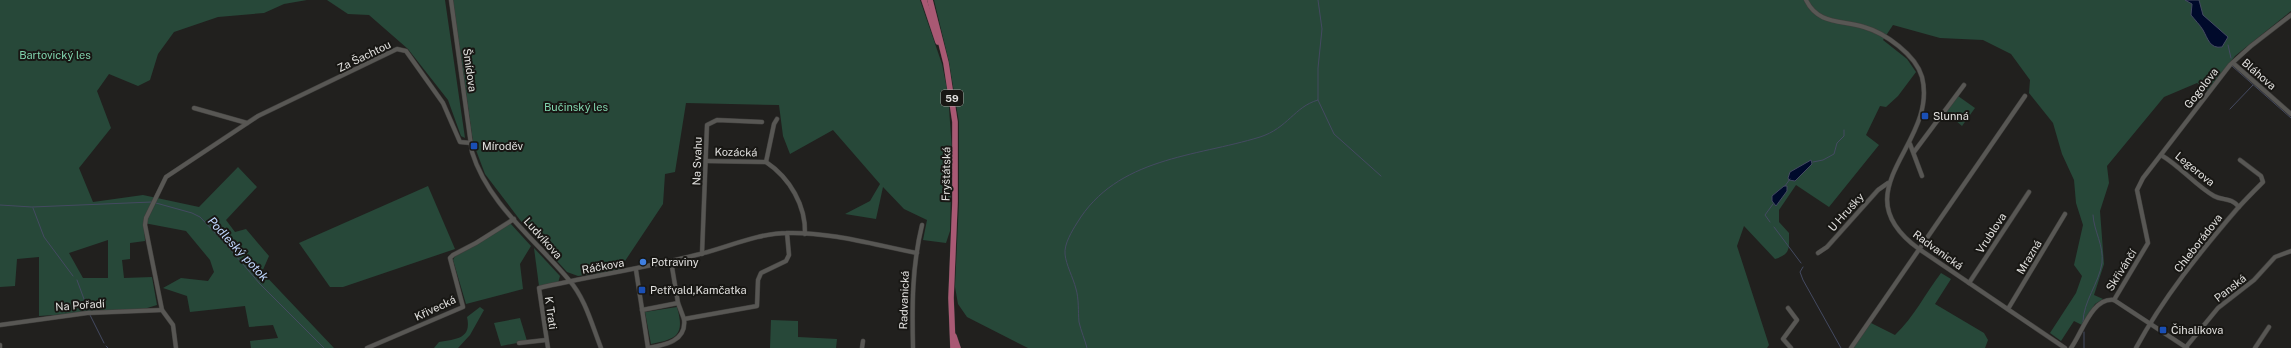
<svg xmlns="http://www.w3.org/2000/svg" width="2291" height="348" font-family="'Public Sans',sans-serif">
<rect width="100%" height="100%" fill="#21201e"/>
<g fill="#274839" fill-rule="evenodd">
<path d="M0,0H307L284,4L264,13L218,17L174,32L158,54L150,80L138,86L109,74L97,91L111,128L79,168L93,202L143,195L199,207L238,167L257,187L226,220L235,232L246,229L269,256L262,272L334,348H251L250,341L278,338L273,325L249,327L245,306L190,312L187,296L163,288L181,278L208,281L214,272L210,260L186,231L144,223L145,241L130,243V259L122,260L124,278L152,277L157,305L144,309L39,316V257L17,259L15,286L0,287ZM108,240V278H83L69,253Z"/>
<polygon points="327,0 445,0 465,138 461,136 448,100 408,49 369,15 348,14"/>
<polygon points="453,0 920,0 942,64 948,94 952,150 950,231 946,243 923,240 927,220 904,209 883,187 876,219 845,214 870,201 880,184 833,130 790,154 783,136 779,105 686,103 675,172 665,174 663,204 619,270 578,276 567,272 520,220 485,174 473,142"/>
<path d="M934,0H2291V11L2235,56L2209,91L2197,83L2164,97L2107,166L2109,183L2100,211L2104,264L2094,295L2103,299L2095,304L2082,325L2074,321L2061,341L2050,333L2076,293L2082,276L2074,265L2083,225L2076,203L2074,180L2062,154L2053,123L2029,93L2030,80L2011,54L1983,40L1940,38L1893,25L1883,40L1907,59L1916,72L1898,96L1886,107L1880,106L1866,135L1879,145L1829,207L1796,185L1779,210V222L1789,233C1789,248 1791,254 1775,259L1744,226L1737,246L1769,345L1767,348H1028L967,317L958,304L955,287L959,202V122L949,62Z"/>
<polygon points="1958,96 1975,108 1962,126 1946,112"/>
<polygon points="428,186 455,249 343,287 330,287 299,243"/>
<polygon points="510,223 531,246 520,264 523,289 466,304 453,260 455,256"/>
<polygon points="534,248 560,276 558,283 539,286"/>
<path d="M1941,273L1951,279L1935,304L1984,333L1988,340L1985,348H1853L1871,323L1895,335C1914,317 1925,294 1941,273Z"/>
<path d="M480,307L484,310L470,335L458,348H434L439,342C456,339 472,339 467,317Z"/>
<path d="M677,307C685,335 677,339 651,344L645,312Z"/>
<polygon points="520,318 527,341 501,346 494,323"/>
<polygon points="771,320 798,321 798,337 837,339 836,348 770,348"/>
</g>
<g fill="#000a2b" stroke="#444a61">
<path d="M2185,0H2199L2203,15L2228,37L2222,47C2210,49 2208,39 2203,30C2200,25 2195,20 2191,15L2192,4Z"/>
<polygon points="1811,160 1812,164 1795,181 1789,180 1788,178 1790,172"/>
<polygon points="1784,186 1787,186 1787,191 1776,206 1772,201 1772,196"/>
</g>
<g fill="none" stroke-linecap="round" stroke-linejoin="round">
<g stroke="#444a61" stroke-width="1">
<polyline points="2228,45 2231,58"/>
<polyline points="2232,66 2291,118"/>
<polyline points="1318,100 1334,134 1381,176"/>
<polyline points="2230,109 2253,85"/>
<polyline points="1813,162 1823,160 1834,154 1837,143 1844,136 1844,130"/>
<polyline points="1785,186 1790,179"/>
<polyline points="156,203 192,213 200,217 224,242 260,284 324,348"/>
<polyline points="0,205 32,207 152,202"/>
<polyline points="33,208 44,237 73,276"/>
<polyline points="1770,222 1765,215 1773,204"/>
<polyline points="1774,227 1801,263"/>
<polyline points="1803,267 1800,272 1803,280 1841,348"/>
<polyline points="77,280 88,310"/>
<polyline points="90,315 104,343"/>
<path d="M2083,322C2083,302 2099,283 2102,263C2104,245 2094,232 2093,215"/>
<polyline points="2084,332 2084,348"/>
<polyline points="106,346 108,348"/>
<path d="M1087,348C1085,340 1081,331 1079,322C1078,311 1079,299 1076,289C1073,277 1066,265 1065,254C1064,244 1072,231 1077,223C1117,157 1195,157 1260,137C1288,128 1294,107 1318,100V68L1322,29L1318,0"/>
</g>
<defs>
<g id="minor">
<path d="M451,0L472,152C488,204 535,239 569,280C585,298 592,325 601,348"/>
<path d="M1806,0C1818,25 1842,20 1864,27C1885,33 1916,55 1922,77C1939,145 1838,190 1919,249L2065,348"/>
<polyline points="2233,63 2291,114"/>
<polyline points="194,108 247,123"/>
<path d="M777,119L774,124L766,162C790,178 806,206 805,234"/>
<polyline points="1910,144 1922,176"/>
<polyline points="1914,152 1964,85"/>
<path d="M2161,155C2180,166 2195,185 2214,196C2223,201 2231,197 2239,207"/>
<polyline points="706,161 766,162"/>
<polyline points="1818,253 1827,247 1878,190 1888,183"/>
<polyline points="702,254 707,125 717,120 762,122"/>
<polyline points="671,261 678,303 684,319"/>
<polyline points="636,270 648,348"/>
<polyline points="1969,283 2029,192"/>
<polyline points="2114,300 2187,348"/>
<polyline points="1788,308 1797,320 1783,339 1791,348"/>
<polyline points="2008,309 2065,214"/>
<polyline points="642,310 678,303"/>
<polyline points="0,325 87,313 162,310"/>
<polyline points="519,343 546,340"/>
<polyline points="0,345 0,348"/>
<polyline points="2186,347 2218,308 2254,280 2275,257 2291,251"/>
<polyline points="176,348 173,325 162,310 145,225 146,218 166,177 258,116 397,49 406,51 443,103 460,142 471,143"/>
<polyline points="367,348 463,307 450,258 453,255 476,243 514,219"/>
<path d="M548,348L539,288C591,276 644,268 696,255C726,248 757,233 788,233C831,232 875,245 917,253"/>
<path d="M648,348C665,345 687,341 684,319L757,306L758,280L761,273L786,261L789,255L787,233"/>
<polyline points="862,348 863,341"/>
<path d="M913,348C912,306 912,266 922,225"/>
<polyline points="1851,348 2025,96"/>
<path d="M2071,348C2082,333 2092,297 2114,300L2148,243L2137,190L2143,178L2230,65L2251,46L2291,15"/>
<path d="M2136,348C2163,298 2200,252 2237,209C2245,200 2254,191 2263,182L2261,176L2240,160"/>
<polyline points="2255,348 2269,327"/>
</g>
<g id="major">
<polyline points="924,0 938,42"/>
<polyline points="930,0 946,63 955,122 955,202 951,298 953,348"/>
<polyline points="954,336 958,348"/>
</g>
</defs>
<use href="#minor" stroke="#3f3e3c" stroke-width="5"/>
<use href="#major" stroke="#3f3e3c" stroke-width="6"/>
<use href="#minor" stroke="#585754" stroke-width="4"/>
<use href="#major" stroke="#a95974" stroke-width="5.5"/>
</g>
<g fill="#1a4fb4" stroke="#181714" stroke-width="1.5">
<rect x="1921" y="112" width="8" height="8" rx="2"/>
<rect x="470" y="142" width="8" height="8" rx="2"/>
<rect x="638" y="286" width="8" height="8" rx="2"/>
<rect x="2159" y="326" width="8" height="8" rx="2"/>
</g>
<circle fill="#3f7fe0" stroke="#181714" stroke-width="1.5" cx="643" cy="262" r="4"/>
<g text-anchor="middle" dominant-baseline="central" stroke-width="4" stroke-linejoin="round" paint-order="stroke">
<rect fill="#181714" stroke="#a5a4a2" stroke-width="1" x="941" y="90" width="22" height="16" rx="3"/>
<g font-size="10" font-weight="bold" fill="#e2e1df">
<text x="952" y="98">59</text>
</g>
<g font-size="11" fill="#80d4ad" stroke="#181714">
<text x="55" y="55">Bartovický les</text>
<text x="576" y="107">Bučinský les</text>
</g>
<g font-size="11" fill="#e2e1df" stroke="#181714">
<text transform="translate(364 56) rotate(-26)">Za Šachtou</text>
<text transform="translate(470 70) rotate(82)">Šmídova</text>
<text transform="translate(2259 74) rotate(41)">Bláhova</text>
<text transform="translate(2201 88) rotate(-52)">Gogolova</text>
<text transform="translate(736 152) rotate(1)">Kozácká</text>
<text transform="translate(697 161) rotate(-88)">Na Svahu</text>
<text transform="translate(2195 169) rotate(39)">Legerova</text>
<text transform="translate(946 174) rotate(-89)">Fryštátská</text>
<text transform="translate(1846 212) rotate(-48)">U Hrušky</text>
<text transform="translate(1991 233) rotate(-57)">Vrublova</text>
<text transform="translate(543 238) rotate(48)">Ludvíkova</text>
<text transform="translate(2198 243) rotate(-52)">Chleborádova</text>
<text transform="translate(1938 250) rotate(36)">Radvanická</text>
<text transform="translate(2029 257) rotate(-59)">Mrazná</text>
<text transform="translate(603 266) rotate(-10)">Ráčkova</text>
<text transform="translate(2121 270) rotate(-58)">Skřivánčí</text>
<text transform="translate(2230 288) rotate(-38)">Panská</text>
<text transform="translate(904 300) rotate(-88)">Radvanická</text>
<text transform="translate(80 305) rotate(-4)">Na Pořadí</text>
<text transform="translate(435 308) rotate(-25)">Křivecká</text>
<text transform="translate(551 313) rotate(82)">K Trati</text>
</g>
<g font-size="11" fill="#e2e1df" stroke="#181714" text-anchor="start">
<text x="1933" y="116">Slunná</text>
<text x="482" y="146">Míroděv</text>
<text x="651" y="262">Potraviny</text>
<text x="650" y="290">Petřvald,Kamčatka</text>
<text x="2171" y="330">Čihalíkova</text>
</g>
<g font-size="12" font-style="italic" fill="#bfd6fd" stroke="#181714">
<text transform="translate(238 249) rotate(47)">Podleský potok</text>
</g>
</g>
</svg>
